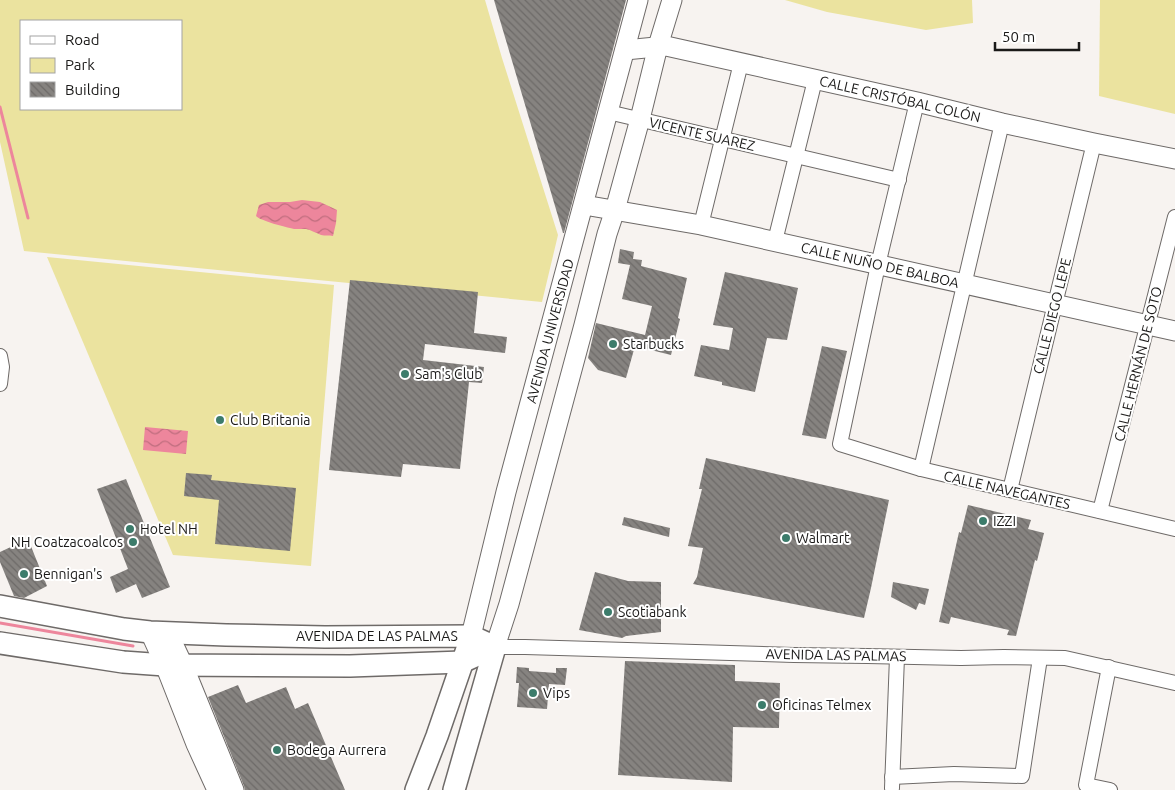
<svg xmlns="http://www.w3.org/2000/svg" width="1175" height="790" font-family="Ubuntu,sans-serif">
<defs>
<pattern id="water-waves" width="16" height="10" patternUnits="userSpaceOnUse" patternTransform="scale(1.25)"><rect width="16" height="10" fill="#ed869c"/><path d="M0 5q4-4 8 0t8 0" fill="none" stroke="#bf6d7e"/></pattern>
<pattern id="building-back-hatch" width="6" height="6" patternUnits="userSpaceOnUse" patternTransform="scale(1.25)"><rect width="6" height="6" fill="#868380"/><path d="M-1 5l2 2M0 0l6 6M5-1l2 2" fill="none" stroke="#6d6a68"/></pattern>
</defs>
<rect width="100%" height="100%" fill="#f7f3f0"/>
<g fill="#ebe39f" fill-rule="evenodd">
<path d="M0,0H485L502,58L558,235L542,302L24,251L0,142ZM21,21H181V109H21Z"/>
<polygon points="785,0 972,0 973,23 926,30 827,12"/>
<polygon points="1100,0 1175,0 1175,114 1099,96"/>
<polygon points="47,257 334,285 311,566 173,555"/>
</g>
<g fill="url(#water-waves)">
<path d="M302,200L320,202L337,210L336,223L333,236C329,235 325,236 321,235C316,233 311,230 306,229C302,229 298,229 294,229C285,227 261,221 256,216L259,205L268,202H290Z"/>
<polygon points="145,427 188,431 186,454 143,450"/>
</g>
<g fill="none" stroke-linecap="round" stroke-linejoin="round">
<g stroke="#ed869c" stroke-width="3">
<polyline points="0,107 28,218"/>
<polyline points="0,623 133,646"/>
</g>
</g>
<g fill="url(#building-back-hatch)">
<polygon points="494,0 626,0 564,233 563,233"/>
<polygon points="620,249 634,252 633,259 642,260 641,266 687,278 678,318 680,319 671,355 635,346 626,378 598,370 588,358 596,323 645,335 652,306 622,299 630,265 618,263"/>
<polygon points="725,272 798,288 787,340 767,338 755,392 722,385 722,382 694,376 701,345 729,350 733,328 713,325"/>
<polygon points="350,280 478,292 474,333 507,337 505,353 425,344 423,360 484,367 482,383 469,382 460,469 403,464 401,477 329,470"/>
<polygon points="822,346 847,351 826,439 802,435"/>
<polygon points="706,458 889,500 871,588 864,618 693,584 697,577 703,548 688,546 702,489 699,489"/>
<polygon points="186,473 212,475 211,480 296,488 290,551 215,544 219,500 184,496"/>
<polygon points="126,479 170,587 142,598 136,584 116,593 110,577 128,569 97,489"/>
<polygon points="968,505 1031,520 1028,529 1044,533 1037,561 1035,560 1016,636 1007,635 1009,630 951,617 949,624 939,622 959,532 961,533"/>
<polygon points="624,517 670,528 669,537 622,525"/>
<polygon points="28,539 47,586 24,598 14,596 0,562 0,552"/>
<polygon points="595,572 628,581 661,582 661,632 626,636 622,638 579,630"/>
<polygon points="893,582 929,589 925,605 919,603 916,610 891,597"/>
<polygon points="625,661 735,665 735,681 780,683 779,728 733,727 732,782 618,775"/>
<polygon points="517,667 529,668 529,671 556,673 556,668 567,668 565,685 549,684 547,709 517,707 519,683 516,683"/>
<polygon points="238,685 246,703 286,687 295,709 308,703 345,790 245,790 244,786 208,697"/>
</g>
<g fill="none" stroke-linecap="round" stroke-linejoin="round">
<defs>
<g id="street">
<polyline points="917,102 878,265 840,444 921,469 1175,529"/>
<polyline points="608,112 899,180"/>
<polyline points="701,225 741,63"/>
<polyline points="775,241 815,80"/>
<polyline points="0,356 2,367 0,384"/>
<polyline points="921,469 1002,123"/>
<polyline points="1010,490 1094,143"/>
<polyline points="1100,511 1175,217"/>
<polyline points="495,647 525,647 794,655 867,656 961,658 1004,657 1065,658 1175,683"/>
<polyline points="1109,667 1086,785 1110,790"/>
<polyline points="892,777 954,774 1022,776 1040,658"/>
<polyline points="892,788 897,657"/>
</g>
<g id="secondary">
<polyline points="625,50 666,46 917,102 1002,123 1094,143 1175,159"/>
<polyline points="584,205 701,225 1175,331"/>
<polyline points="150,632 165,665 196,744 217,790"/>
<polyline points="168,633 183,665 234,790"/>
<polyline points="471,636 506,492 638,0"/>
<polyline points="495,647 509,604 584,325 607,234 615,210 640,119 658,46 672,0"/>
</g>
<g id="primary">
<polyline points="0,606 124,629 150,632 226,635 325,637 471,636 495,647"/>
<polyline points="0,643 123,662 165,665 350,666 462,662 495,647"/>
<polyline points="416,790 437,736 467,649"/>
<polyline points="454,790 495,647"/>
</g>
</defs>
<use href="#street" stroke="#6e6a68" stroke-width="16"/>
<use href="#secondary" stroke="#6e6a68" stroke-width="21"/>
<use href="#primary" stroke="#6e6a68" stroke-width="24"/>
<use href="#street" stroke="#fff" stroke-width="14"/>
<use href="#secondary" stroke="#fff" stroke-width="19"/>
<use href="#primary" stroke="#fff" stroke-width="21"/>
</g>
<g fill="#3c7c6b" stroke="#fff" stroke-width="2">
<circle cx="613" cy="344" r="5"/>
<circle cx="405" cy="374" r="5"/>
<circle cx="220" cy="420" r="5"/>
<circle cx="983" cy="521" r="5"/>
<circle cx="130" cy="529" r="5"/>
<circle cx="786" cy="538" r="5"/>
<circle cx="133" cy="542" r="5"/>
<circle cx="24" cy="574" r="5"/>
<circle cx="608" cy="612" r="5"/>
<circle cx="533" cy="693" r="5"/>
<circle cx="762" cy="705" r="5"/>
<circle cx="277" cy="750" r="5"/>
</g>
<g text-anchor="middle" dominant-baseline="central" stroke-width="4" stroke-linejoin="round" paint-order="stroke">
<g font-size="14" fill="#1a1918" stroke="#fff">
<text transform="translate(900 99) rotate(13)">CALLE CRISTÓBAL COLÓN</text>
<text transform="translate(702 134) rotate(13)">VICENTE SUAREZ</text>
<text transform="translate(880 265) rotate(13)">CALLE NUÑO DE BALBOA</text>
<text transform="translate(1052 316) rotate(-76)">CALLE DIEGO LEPE</text>
<text transform="translate(550 331) rotate(-75)">AVENIDA UNIVERSIDAD</text>
<text transform="translate(1138 364) rotate(-76)">CALLE HERNÁN DE SOTO</text>
<text transform="translate(1007 490) rotate(13)">CALLE NAVEGANTES</text>
<text x="377" y="636">AVENIDA DE LAS PALMAS</text>
<text transform="translate(836 655) rotate(1)">AVENIDA LAS PALMAS</text>
</g>
<g font-size="14" fill="#1a1918" stroke="#fff" text-anchor="start">
<text x="623" y="344">Starbucks</text>
<text x="415" y="374">Sam's Club</text>
<text x="230" y="420">Club Britania</text>
<text x="993" y="521">IZZI</text>
<text x="140" y="529">Hotel NH</text>
<text x="796" y="538">Walmart</text>
<text x="123" y="542" text-anchor="end">NH Coatzacoalcos</text>
<text x="34" y="574">Bennigan's</text>
<text x="618" y="612">Scotiabank</text>
<text x="543" y="693">Vips</text>
<text x="772" y="705">Oficinas Telmex</text>
<text x="287" y="750">Bodega Aurrera</text>
</g>
</g>
<rect x="20" y="20" width="162" height="90" fill="#ffffff" stroke="#a3a3a3"/>
<rect x="30" y="36" width="25" height="8" fill="#ffffff" stroke="#a3a3a3"/>
<text x="65" y="45" font-size="15" fill="#1a1918">Road</text>
<rect x="30" y="58" width="25" height="15" fill="#ebe39f" stroke="#a3a3a3"/>
<text x="65" y="70" font-size="15" fill="#1a1918">Park</text>
<rect x="30" y="82" width="25" height="15" fill="url(#building-back-hatch)" stroke="#a3a3a3"/>
<text x="65" y="95" font-size="15" fill="#1a1918">Building</text>
<path d="M995 42v8h84v-8" fill="none" stroke="#1a1918" stroke-width="2.5"/>
<text x="1002" y="42" font-size="15" fill="#1a1918" stroke="#ffffff" stroke-width="4" paint-order="stroke">50 m</text>
</svg>
